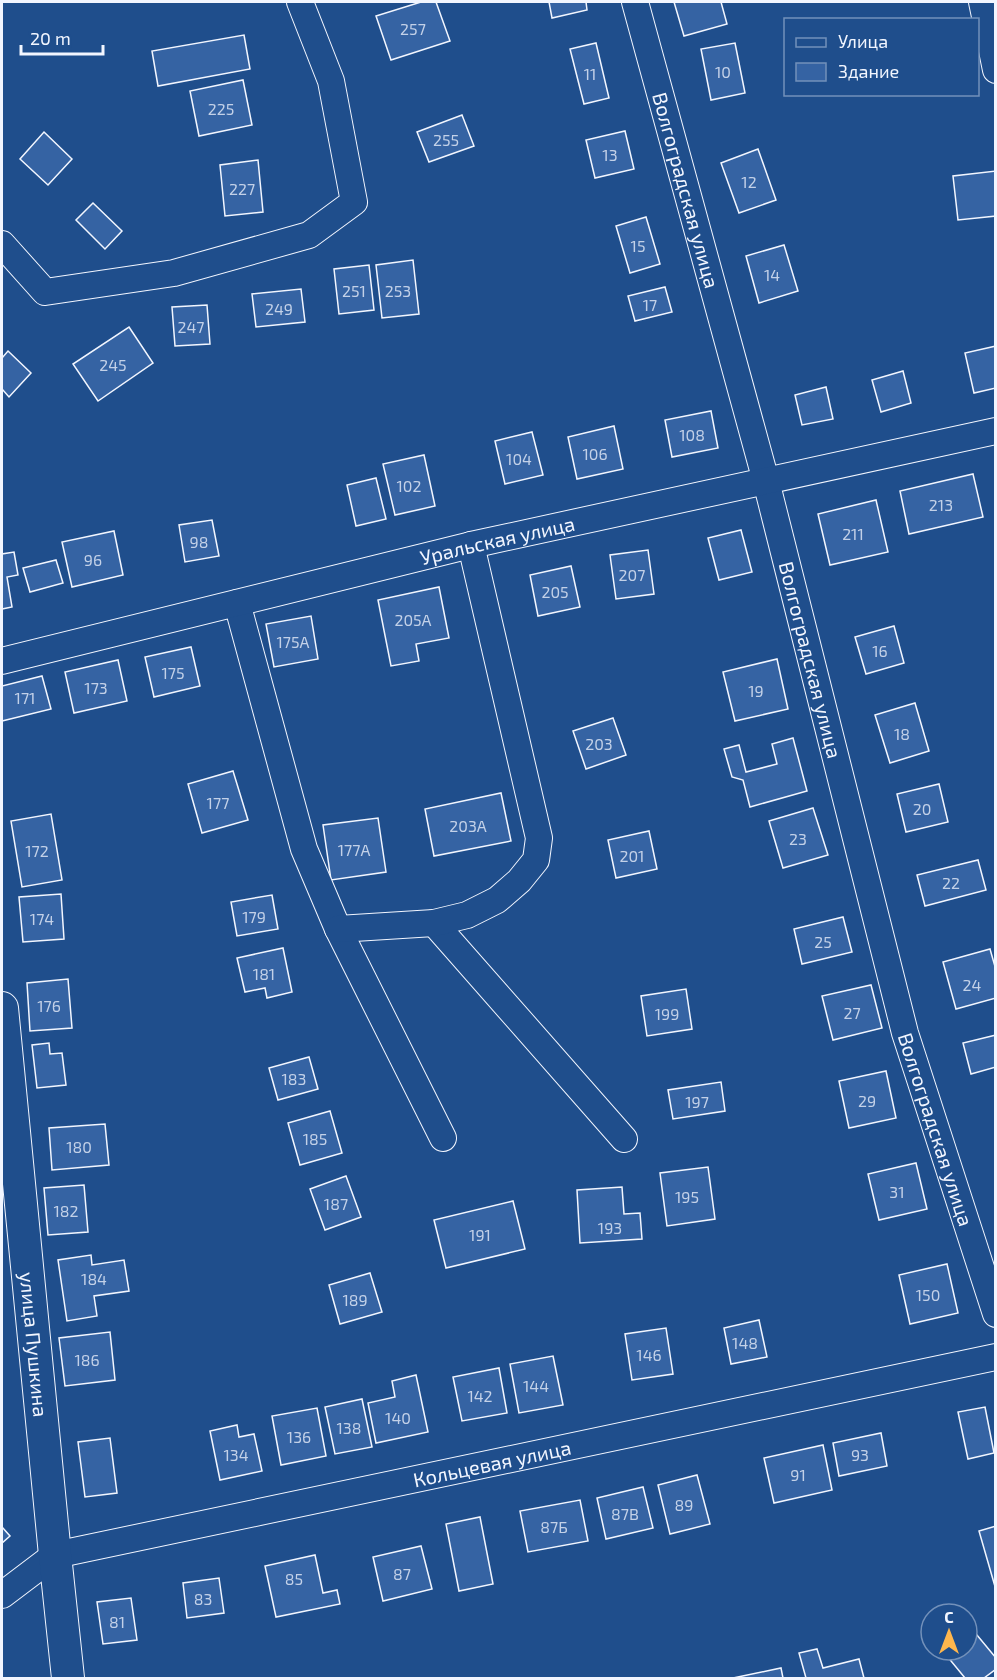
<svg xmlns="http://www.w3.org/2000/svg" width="997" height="1680" font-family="'Exo 2',sans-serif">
<rect width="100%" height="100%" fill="#1f4e8c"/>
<g fill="#3563a3" stroke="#f2f6ff" stroke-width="1.5">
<polygon points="421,2 436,2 450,41 391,60 376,16"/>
<polygon points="549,2 586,2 587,10 552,18"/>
<polygon points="674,2 721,2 727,24 684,36"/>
<polygon points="244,35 250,69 158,86 152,51"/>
<polygon points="596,43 609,98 584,104 570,49"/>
<polygon points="735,43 745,93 711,100 701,49"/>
<polygon points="243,80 252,125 199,136 190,91"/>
<polygon points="462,115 474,146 429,162 417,132"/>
<polygon points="625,131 634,169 595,178 586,140"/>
<polygon points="44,132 72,159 48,185 20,159"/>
<polygon points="758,149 776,200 739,213 721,163"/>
<polygon points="258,160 263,212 225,216 220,165"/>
<polygon points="996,171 996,216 958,220 953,176"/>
<polygon points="93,203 122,231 105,249 76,220"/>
<polygon points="646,217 660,264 630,273 616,226"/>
<polygon points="784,245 798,291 759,303 746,256"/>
<polygon points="413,260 419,314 382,318 376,265"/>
<polygon points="369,265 374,310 339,314 334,269"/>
<polygon points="665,287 672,312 635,321 628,296"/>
<polygon points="301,289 305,322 256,327 252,294"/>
<polygon points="207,305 210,344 175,346 172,307"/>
<polygon points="129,327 153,363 98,401 73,364"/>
<polygon points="996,346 996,388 974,393 965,353"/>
<polygon points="8,351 31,373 9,397 2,389 2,358"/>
<polygon points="903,371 911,403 881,412 872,380"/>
<polygon points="826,387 833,419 802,425 795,395"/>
<polygon points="711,411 718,448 672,457 665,420"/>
<polygon points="614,426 623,469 577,479 568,437"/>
<polygon points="532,432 543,475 505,484 495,441"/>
<polygon points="424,455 435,506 395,515 383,464"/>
<polygon points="973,474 983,517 909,534 900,491"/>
<polygon points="376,478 386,519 356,526 347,485"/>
<polygon points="876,500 888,552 830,565 818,514"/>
<polygon points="212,520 219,556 185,562 179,525"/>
<polygon points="741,530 752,572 719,580 708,538"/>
<polygon points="114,531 123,575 72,587 62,542"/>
<polygon points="648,550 654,594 616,599 610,555"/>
<polygon points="14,552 18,575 7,577 12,607 2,609 2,554"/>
<polygon points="56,560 63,583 30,592 23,568"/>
<polygon points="571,566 580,607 538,616 530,575"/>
<polygon points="439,587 449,638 416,644 419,661 391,666 378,600"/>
<polygon points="311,616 318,659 274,667 266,624"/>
<polygon points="894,626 904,663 866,674 855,637"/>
<polygon points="191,647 200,686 154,697 145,657"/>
<polygon points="777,659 788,709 735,721 723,672"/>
<polygon points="118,660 127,701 74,713 65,672"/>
<polygon points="42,676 51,709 2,721 2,686"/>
<polygon points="915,703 929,751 890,763 875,715"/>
<polygon points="613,718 626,755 586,769 573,731"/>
<polygon points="793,738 807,791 750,807 743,780 732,777 724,749 739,745 746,772 777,764 772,744"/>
<polygon points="233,771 248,820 202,833 188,784"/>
<polygon points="939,784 948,822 906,832 897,794"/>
<polygon points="501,793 511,841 434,856 425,809"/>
<polygon points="813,808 828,855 783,868 769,821"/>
<polygon points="51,814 62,880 22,887 11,821"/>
<polygon points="378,818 386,872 331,880 323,825"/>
<polygon points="649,831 657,869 616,878 608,840"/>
<polygon points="978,860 986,890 925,906 917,875"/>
<polygon points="61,894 64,939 23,942 19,897"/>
<polygon points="272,895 278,929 237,936 231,902"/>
<polygon points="843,917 852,952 802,964 794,929"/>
<polygon points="283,948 292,992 267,998 265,988 245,992 237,958"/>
<polygon points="990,949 996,970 996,998 956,1009 943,962"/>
<polygon points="68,979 72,1028 30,1031 27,983"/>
<polygon points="871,985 882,1028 833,1040 822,996"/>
<polygon points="686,989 692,1029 647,1036 641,996"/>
<polygon points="996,1035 996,1067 971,1074 963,1043"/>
<polygon points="49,1043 50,1054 62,1053 66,1085 37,1088 32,1045"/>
<polygon points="309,1057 318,1089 278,1100 269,1068"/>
<polygon points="886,1071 896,1118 849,1128 839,1081"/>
<polygon points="721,1082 725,1111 673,1119 668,1090"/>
<polygon points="330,1111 342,1153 300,1165 288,1123"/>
<polygon points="105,1124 109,1165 52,1170 49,1128"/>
<polygon points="916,1163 927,1209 879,1220 868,1174"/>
<polygon points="708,1167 715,1219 667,1226 660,1173"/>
<polygon points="346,1176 361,1217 325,1230 310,1189"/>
<polygon points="84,1185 88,1232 48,1235 44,1188"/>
<polygon points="622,1187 624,1214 640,1213 642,1239 580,1243 577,1190"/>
<polygon points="513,1201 525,1249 446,1268 434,1220"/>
<polygon points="91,1255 92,1265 124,1260 129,1291 94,1296 97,1316 67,1321 58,1260"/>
<polygon points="947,1264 958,1313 910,1324 899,1275"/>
<polygon points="370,1273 382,1312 340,1324 329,1285"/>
<polygon points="759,1320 767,1357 731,1364 724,1328"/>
<polygon points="666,1328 673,1374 632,1380 625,1334"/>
<polygon points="110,1332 115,1380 65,1386 59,1338"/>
<polygon points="553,1356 563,1405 519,1413 510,1364"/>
<polygon points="499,1368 507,1413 462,1421 453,1377"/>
<polygon points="416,1375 428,1432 376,1443 368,1403 395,1397 392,1381"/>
<polygon points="362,1399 372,1447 335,1454 325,1407"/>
<polygon points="985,1407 994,1453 968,1459 958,1412"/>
<polygon points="317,1408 326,1456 281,1465 272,1416"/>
<polygon points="237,1425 239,1437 254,1434 262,1471 220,1480 210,1431"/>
<polygon points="881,1433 887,1466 839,1476 833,1443"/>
<polygon points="110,1438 117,1493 85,1497 78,1442"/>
<polygon points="823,1445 832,1490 774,1503 764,1458"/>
<polygon points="697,1475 710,1524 670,1534 658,1485"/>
<polygon points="643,1487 653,1528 606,1539 597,1498"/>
<polygon points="580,1500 588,1541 528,1552 520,1511"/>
<polygon points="480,1517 493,1584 459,1591 446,1524"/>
<polygon points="996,1526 996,1590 979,1531"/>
<polygon points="2,1527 10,1536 2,1543"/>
<polygon points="421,1546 432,1589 383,1601 373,1557"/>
<polygon points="315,1555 323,1593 337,1590 340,1604 276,1617 265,1566"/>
<polygon points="219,1578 224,1613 187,1618 183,1583"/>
<polygon points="131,1598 137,1640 103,1644 97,1602"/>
<polygon points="967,1623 996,1658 996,1669 984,1678 965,1678 942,1650 967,1650"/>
<polygon points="817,1649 823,1668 859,1659 864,1678 806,1678 799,1653"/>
<polygon points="781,1668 783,1678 733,1678"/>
</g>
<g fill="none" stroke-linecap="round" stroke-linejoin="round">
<defs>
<g id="minor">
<path id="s1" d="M635,2L766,481L905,1033L996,1314"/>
<polyline points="982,2 996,70"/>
<polyline points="2,244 45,292 174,273 309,235 354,202 331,81 300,2"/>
<polyline points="237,603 304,849 338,929 443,1138"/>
<path id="s2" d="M2,661L471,545L996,431"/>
<polyline points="434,923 624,1139"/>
<polyline points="338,929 434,923 467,915 497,900 519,881 536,860 539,838 471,545"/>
<path id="s3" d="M2,1595L55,1555L996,1357"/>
</g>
<g id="tertiary">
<path id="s4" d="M2,1008L55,1555L68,1678"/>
</g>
</defs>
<use href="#minor" stroke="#f2f6ff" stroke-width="28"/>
<use href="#tertiary" stroke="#f2f6ff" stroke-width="34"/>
<use href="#minor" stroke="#1f4e8c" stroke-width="26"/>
<use href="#tertiary" stroke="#1f4e8c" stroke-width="32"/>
</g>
<g text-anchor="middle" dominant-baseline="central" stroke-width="4.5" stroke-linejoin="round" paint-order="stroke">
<g font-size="16" fill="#c3d1e8">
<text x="413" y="28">257</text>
<text x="723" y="71">10</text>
<text x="590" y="73">11</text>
<text x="221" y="108">225</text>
<text x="446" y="139">255</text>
<text x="610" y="154">13</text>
<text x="749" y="181">12</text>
<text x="242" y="188">227</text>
<text x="638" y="245">15</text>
<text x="772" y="274">14</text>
<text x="354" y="290">251</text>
<text x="398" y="290">253</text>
<text x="650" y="304">17</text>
<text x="279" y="308">249</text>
<text x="191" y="326">247</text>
<text x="113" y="364">245</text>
<text x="692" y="434">108</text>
<text x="595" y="453">106</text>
<text x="519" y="458">104</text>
<text x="409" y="485">102</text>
<text x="941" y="504">213</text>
<text x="853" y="533">211</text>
<text x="199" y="541">98</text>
<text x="93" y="559">96</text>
<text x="632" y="574">207</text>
<text x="555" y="591">205</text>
<text x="413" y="619">205А</text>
<text x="293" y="641">175А</text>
<text x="880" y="650">16</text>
<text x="173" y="672">175</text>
<text x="96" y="687">173</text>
<text x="756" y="690">19</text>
<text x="25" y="697">171</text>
<text x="902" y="733">18</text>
<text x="599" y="743">203</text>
<text x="218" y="802">177</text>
<text x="922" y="808">20</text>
<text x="468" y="825">203А</text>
<text x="798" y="838">23</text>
<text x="354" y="849">177А</text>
<text x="37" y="850">172</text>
<text x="632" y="855">201</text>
<text x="951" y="882">22</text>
<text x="254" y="916">179</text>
<text x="42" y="918">174</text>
<text x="823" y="941">25</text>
<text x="264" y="973">181</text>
<text x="972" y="984">24</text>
<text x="49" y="1005">176</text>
<text x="852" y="1012">27</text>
<text x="667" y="1013">199</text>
<text x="294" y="1078">183</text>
<text x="867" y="1100">29</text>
<text x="697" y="1101">197</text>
<text x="315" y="1138">185</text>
<text x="79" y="1146">180</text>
<text x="897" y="1191">31</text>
<text x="687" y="1196">195</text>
<text x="336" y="1203">187</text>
<text x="66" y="1210">182</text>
<text x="610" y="1227">193</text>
<text x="480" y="1234">191</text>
<text x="94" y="1278">184</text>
<text x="928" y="1294">150</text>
<text x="355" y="1299">189</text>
<text x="745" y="1342">148</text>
<text x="649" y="1354">146</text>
<text x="87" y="1359">186</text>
<text x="536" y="1385">144</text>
<text x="480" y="1395">142</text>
<text x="398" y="1417">140</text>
<text x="349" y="1427">138</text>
<text x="299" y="1436">136</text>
<text x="236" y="1454">134</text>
<text x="860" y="1454">93</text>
<text x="798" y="1474">91</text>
<text x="684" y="1504">89</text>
<text x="625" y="1513">87В</text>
<text x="554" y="1526">87Б</text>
<text x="402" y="1573">87</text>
<text x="294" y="1578">85</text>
<text x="203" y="1598">83</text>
<text x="117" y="1621">81</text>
</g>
<g font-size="20" fill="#f2f6ff" stroke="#1f4e8c">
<text stroke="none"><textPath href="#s1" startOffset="195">Волгоградская улица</textPath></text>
<text stroke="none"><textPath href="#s2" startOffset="510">Уральская улица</textPath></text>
<text stroke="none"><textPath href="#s1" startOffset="681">Волгоградская улица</textPath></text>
<text stroke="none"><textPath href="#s1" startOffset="1167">Волгоградская улица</textPath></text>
<text stroke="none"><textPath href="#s4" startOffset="338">улица Пушкина</textPath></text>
<text stroke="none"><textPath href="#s3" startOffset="513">Кольцевая улица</textPath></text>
</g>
</g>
<rect width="997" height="1680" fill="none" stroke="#f2f6ff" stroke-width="6"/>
<rect x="784" y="18" width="195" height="78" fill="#1f4e8c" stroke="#7391ba" stroke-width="1.5"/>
<rect x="796" y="38" width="30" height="9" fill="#1f4e8c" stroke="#7391ba" stroke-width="1.5"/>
<text x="838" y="48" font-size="18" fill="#f2f6ff">Улица</text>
<rect x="796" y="63" width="30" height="18" fill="#3563a3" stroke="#7391ba" stroke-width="1.5"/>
<text x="838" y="78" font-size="18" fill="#f2f6ff">Здание</text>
<g transform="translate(949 1632)"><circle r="28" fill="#1f4e8c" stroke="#7391ba" stroke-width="1.5"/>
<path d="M0-4.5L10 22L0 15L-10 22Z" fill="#ffb74d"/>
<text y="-9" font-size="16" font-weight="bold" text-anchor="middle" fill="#f2f6ff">С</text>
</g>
<path d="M21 45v9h82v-9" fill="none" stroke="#f2f6ff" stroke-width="3"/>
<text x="30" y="45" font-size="18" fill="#f2f6ff" stroke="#1f4e8c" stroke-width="4.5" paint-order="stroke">20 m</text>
</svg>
